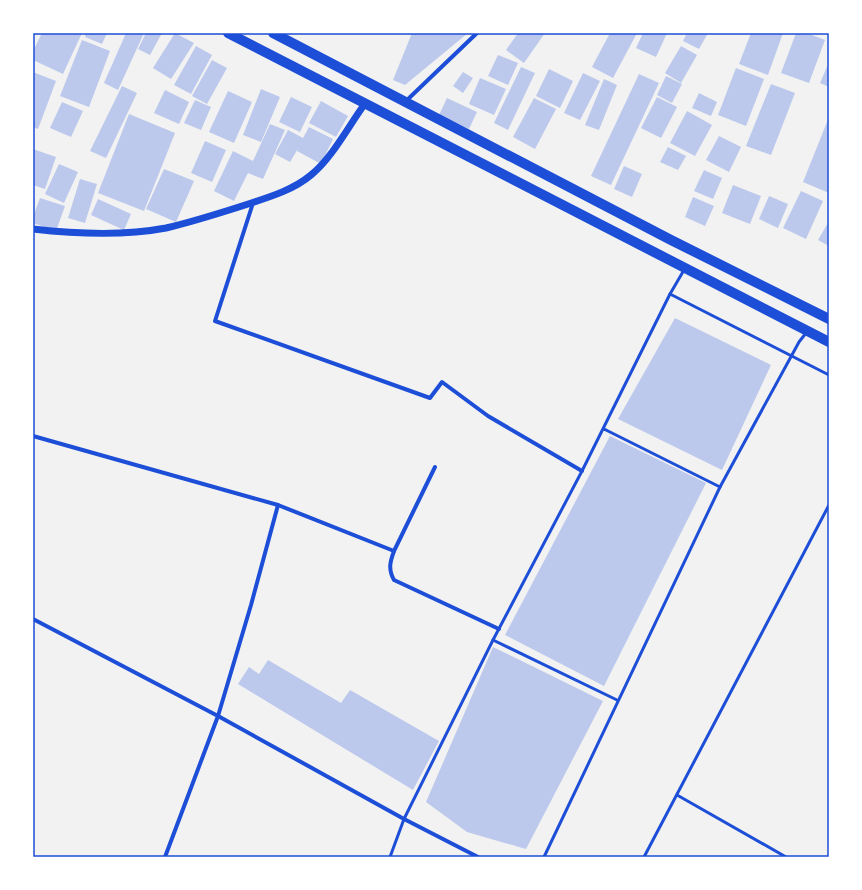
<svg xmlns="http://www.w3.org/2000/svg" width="862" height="890" font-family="Arial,sans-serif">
<rect width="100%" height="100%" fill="#f2f2f2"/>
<g fill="#bdc9ec">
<polygon points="42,33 82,33 63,74 33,60 33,51"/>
<polygon points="86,33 107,33 102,44 85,37"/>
<polygon points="126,33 144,33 118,90 104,83"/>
<polygon points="146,33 162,33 150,55 138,49"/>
<polygon points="175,33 194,43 171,79 153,68"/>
<polygon points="412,33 468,33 405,85 393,80"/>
<polygon points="518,33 545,33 524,63 506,50"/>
<polygon points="610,33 637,33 613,78 592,67"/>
<polygon points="643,33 667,33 656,57 636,48"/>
<polygon points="687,33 708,33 699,49 683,41"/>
<polygon points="751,33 783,33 768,75 739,64"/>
<polygon points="796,33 807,33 825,40 809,83 781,73"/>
<polygon points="82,40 110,51 89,107 60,96"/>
<polygon points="196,46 212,55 191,94 174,85"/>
<polygon points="681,46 697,55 681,83 665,73"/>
<polygon points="498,55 518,63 508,85 488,76"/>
<polygon points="212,60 227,68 207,104 192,96"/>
<polygon points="829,62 829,87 820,83"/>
<polygon points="521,67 535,73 508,130 494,123"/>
<polygon points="736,68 764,79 746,126 718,115"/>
<polygon points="549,69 573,81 560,108 536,96"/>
<polygon points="33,72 56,81 38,129 33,127"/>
<polygon points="463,72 473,78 463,93 453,86"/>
<polygon points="583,73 600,81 580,120 564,113"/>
<polygon points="639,74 659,83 611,185 591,176"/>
<polygon points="666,76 682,84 672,103 657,95"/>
<polygon points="480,78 506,89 494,115 469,104"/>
<polygon points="604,79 617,85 599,130 585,125"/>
<polygon points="771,84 795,93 771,155 746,146"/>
<polygon points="122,86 137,93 106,158 90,151"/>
<polygon points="261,89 280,97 261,142 243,135"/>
<polygon points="165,90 189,102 179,124 154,113"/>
<polygon points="228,91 252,102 234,143 209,132"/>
<polygon points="699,93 717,102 711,116 692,108"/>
<polygon points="291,97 312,107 300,132 279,122"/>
<polygon points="657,97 677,107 661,138 641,128"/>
<polygon points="447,98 477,112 469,129 439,115"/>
<polygon points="534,98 556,109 535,149 513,137"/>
<polygon points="195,100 211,107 201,130 184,123"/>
<polygon points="321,101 348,116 336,137 309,123"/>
<polygon points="62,102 83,111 71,137 50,128"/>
<polygon points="687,111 712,125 695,156 670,143"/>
<polygon points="129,114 175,133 144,211 98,193"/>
<polygon points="829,117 829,193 803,182"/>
<polygon points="270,124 285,130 263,179 248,173 234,201 214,191 233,151 253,161"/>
<polygon points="309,127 333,139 321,164 297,151 299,147 290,162 275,154 288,130 303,138"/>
<polygon points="719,136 741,147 729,172 706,160"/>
<polygon points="205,141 226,150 212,182 191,173"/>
<polygon points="668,147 686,156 678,170 660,162"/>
<polygon points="33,149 56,157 45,189 33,185"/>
<polygon points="59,164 78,172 64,203 45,194"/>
<polygon points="624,166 642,174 632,197 614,189"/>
<polygon points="164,169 194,181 176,222 146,209"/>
<polygon points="704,170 722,178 713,199 694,191"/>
<polygon points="80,179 97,184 85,223 68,218"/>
<polygon points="733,185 761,196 750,224 722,213"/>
<polygon points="801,191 823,201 806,239 783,228"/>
<polygon points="769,196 788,204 778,228 759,219"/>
<polygon points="693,197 714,206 705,226 685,217"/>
<polygon points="40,198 65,206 56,231 33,223 33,217"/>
<polygon points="98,199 131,214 124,230 91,215"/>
<polygon points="829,221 829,246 818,240"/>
<polygon points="675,318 771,365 722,470 618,419"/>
<polygon points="610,436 706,483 604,686 505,635"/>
<polygon points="493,647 603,701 526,849 467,832 426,802"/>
<polygon points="268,660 341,703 350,690 439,741 413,790 238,684 249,667 259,674"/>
</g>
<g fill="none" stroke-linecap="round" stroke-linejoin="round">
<g stroke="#1d4ed8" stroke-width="3">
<polyline points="670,294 829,375"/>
<polyline points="604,429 720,487"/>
<polyline points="493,640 617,700"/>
<polyline points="677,795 786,857"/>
<polyline points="390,857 404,819 493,640 582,471 670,294 684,270"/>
<polyline points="544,857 720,487 799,342 806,333"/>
<polyline points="644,857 829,505"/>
</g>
<g stroke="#1d4ed8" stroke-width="4">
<polyline points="406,101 477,33"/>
<polyline points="253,203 215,321 430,398 442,382 488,416 582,471"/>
<polyline points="33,436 278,505 394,551"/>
<path d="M435,467L394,551C390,562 388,569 394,580L499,629"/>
<polyline points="33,619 218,716 404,819 478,857"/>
<polyline points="165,857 218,716 251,605 278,505"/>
</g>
<path stroke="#1d4ed8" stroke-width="7" d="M33,229C76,234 124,236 166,228C192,222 217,214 242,206C266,198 292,191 311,175C332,158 348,127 364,105"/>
<g stroke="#1d4ed8" stroke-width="10">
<polyline points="228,33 829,342"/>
<polyline points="273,33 671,240 829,319"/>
</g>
</g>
<rect width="862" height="890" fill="none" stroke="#ffffff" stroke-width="68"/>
<rect x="34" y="34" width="794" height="822" fill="none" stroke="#1d4ed8" stroke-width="1.5"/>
</svg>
